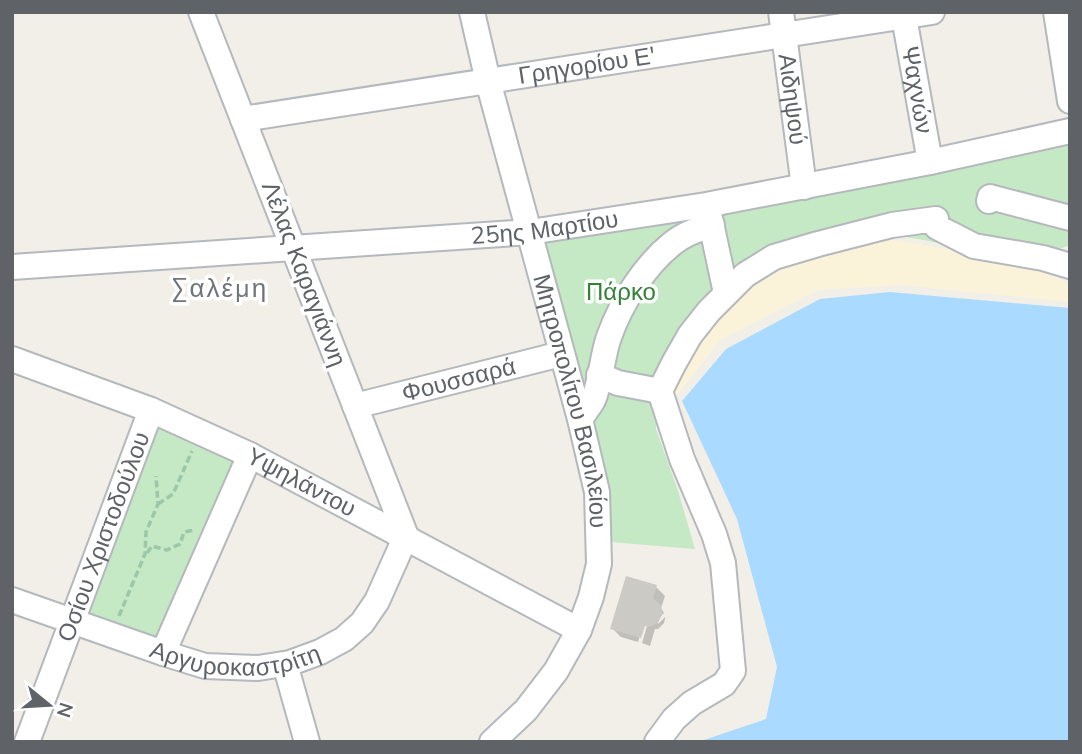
<svg xmlns="http://www.w3.org/2000/svg" width="1082" height="754" font-family="'Nunito Sans',sans-serif">
<rect width="100%" height="100%" fill="#f1efe8"/>
<g fill="#c5e8c5">
<polygon points="1070,131 1070,245 1026,261 924,240 856,228 656,380 656,429 678,491 695,549 599,541 530,232"/>
<polygon points="151,410 250,455 163,653 72,621"/>
</g>
<polygon fill="#fbf3d9" points="849,232 1027,263 1070,284 1070,302 901,285 818,290 720,340 673,400 702,474 685,490 649,398 723,270"/>
<polygon fill="#aadaff" points="890,292 1070,308 1070,742 698,742 766,719 777,667 737,519 682,401 726,349 820,299"/>
<polygon fill="#0003" points="656,587 665,596 661,608 664,613 658,619 658,624 665,617 665,619 664,623 658,629 655,629 650,646 642,643 647,626 644,623 638,642 621,637 612,628"/>
<polygon fill="#cccac5" points="626,576 657,585 653,598 661,605 662,614 658,623 649,627 645,626 641,638 610,629"/>
<g fill="none" stroke-linecap="round" stroke-linejoin="round">
<defs>
<g id="minor">
<path id="s1" d="M472,12L488,81L580,419L597,492L599,564L591,597L579,630L556,671L526,710L492,742"/>
<path id="s2" d="M781,12L804,187"/>
<polyline points="1056,12 1070,101"/>
<path id="s3" d="M904,17L930,162"/>
<path id="s4" d="M243,119L932,12"/>
<polyline points="989,201 990,197 1070,218"/>
<polyline points="708,209 726,293"/>
<path id="s5" d="M12,267L530,232L706,205L930,162L1070,131"/>
<path id="s6" d="M12,359L151,410L250,455L579,630"/>
<polyline points="599,375 618,383 660,391"/>
<path id="s7" d="M355,406L561,354"/>
<path d="M580,419C584,413 589,407 593,400C601,383 602,356 609,337C621,303 644,266 673,243C684,234 698,229 712,225"/>
<path id="s8" d="M12,600L163,653L205,666L258,668L290,663L320,652L344,639L362,623L377,601L406,536L201,12"/>
<polyline points="163,653 250,455"/>
<polyline points="285,664 307,742"/>
<path id="s9" d="M27,742L151,410"/>
<polyline points="657,742 674,719 692,703 724,684 733,671 723,563 714,534 682,459 660,391 674,363 690,335 709,311 745,275 774,257 818,244 892,225 936,219 937,227 974,246 1043,258 1070,266"/>
</g>
</defs>
<use href="#minor" stroke="#b5b8bc" stroke-width="28"/>
<g stroke="#9cc7a9" stroke-width="3.5" stroke-dasharray="7 3.5" stroke-linecap="butt">
<polyline points="158,504 173,494 192,451"/>
<polyline points="147,553 152,546 167,550 180,544 184,532 195,530"/>
<polyline points="119,616 145,554 146,532 158,504 156,476"/>
</g>
<use href="#minor" stroke="#fff" stroke-width="24"/>
</g>
<g text-anchor="middle" dominant-baseline="central" stroke-width="7" stroke-linejoin="round" paint-order="stroke">
<g font-size="24" fill="#5f6368" stroke="#fff">
<text stroke="none"><textPath href="#s4" startOffset="348">Γρηγορίου Ε'</textPath></text>
<text stroke="none"><textPath href="#s3" startOffset="74">Ψαχνών</textPath></text>
<text stroke="none"><textPath href="#s2" startOffset="88">Αιδηψού</textPath></text>
<text stroke="none"><textPath href="#s5" startOffset="534">25ης Μαρτίου</textPath></text>
<text transform="translate(304 274) rotate(69)">Λέλας Καραγιάννη</text>
<text stroke="none"><textPath href="#s7" startOffset="107">Φουσσαρά</textPath></text>
<text stroke="none"><textPath href="#s1" startOffset="402">Μητροπολίτου Βασιλείου</textPath></text>
<text stroke="none"><textPath href="#s6" startOffset="315">Υψηλάντου</textPath></text>
<text stroke="none"><textPath href="#s9" startOffset="219">Οσίου Χριστοδούλου</textPath></text>
<text stroke="none"><textPath href="#s8" startOffset="234">Αργυροκαστρίτη</textPath></text>
</g>
<g font-size="24" fill="#348238" stroke="#fff">
<text x="621" y="292">Πάρκο</text>
</g>
<g font-size="26" letter-spacing="2" fill="#70757a" stroke="#fff">
<text x="220" y="288">Σαλέμη</text>
</g>
</g>
<rect width="1082" height="754" fill="none" stroke="#5f6368" stroke-width="28"/>
<g transform="translate(49 705) rotate(108)" stroke="#ffffff" stroke-width="5" paint-order="stroke">
<path d="M0-5L12 26L0 18L-12 26Z" fill="#5f6368"/>
<text y="-10" font-size="19" font-weight="bold" text-anchor="middle" fill="#5f6368">N</text>
</g>
</svg>
